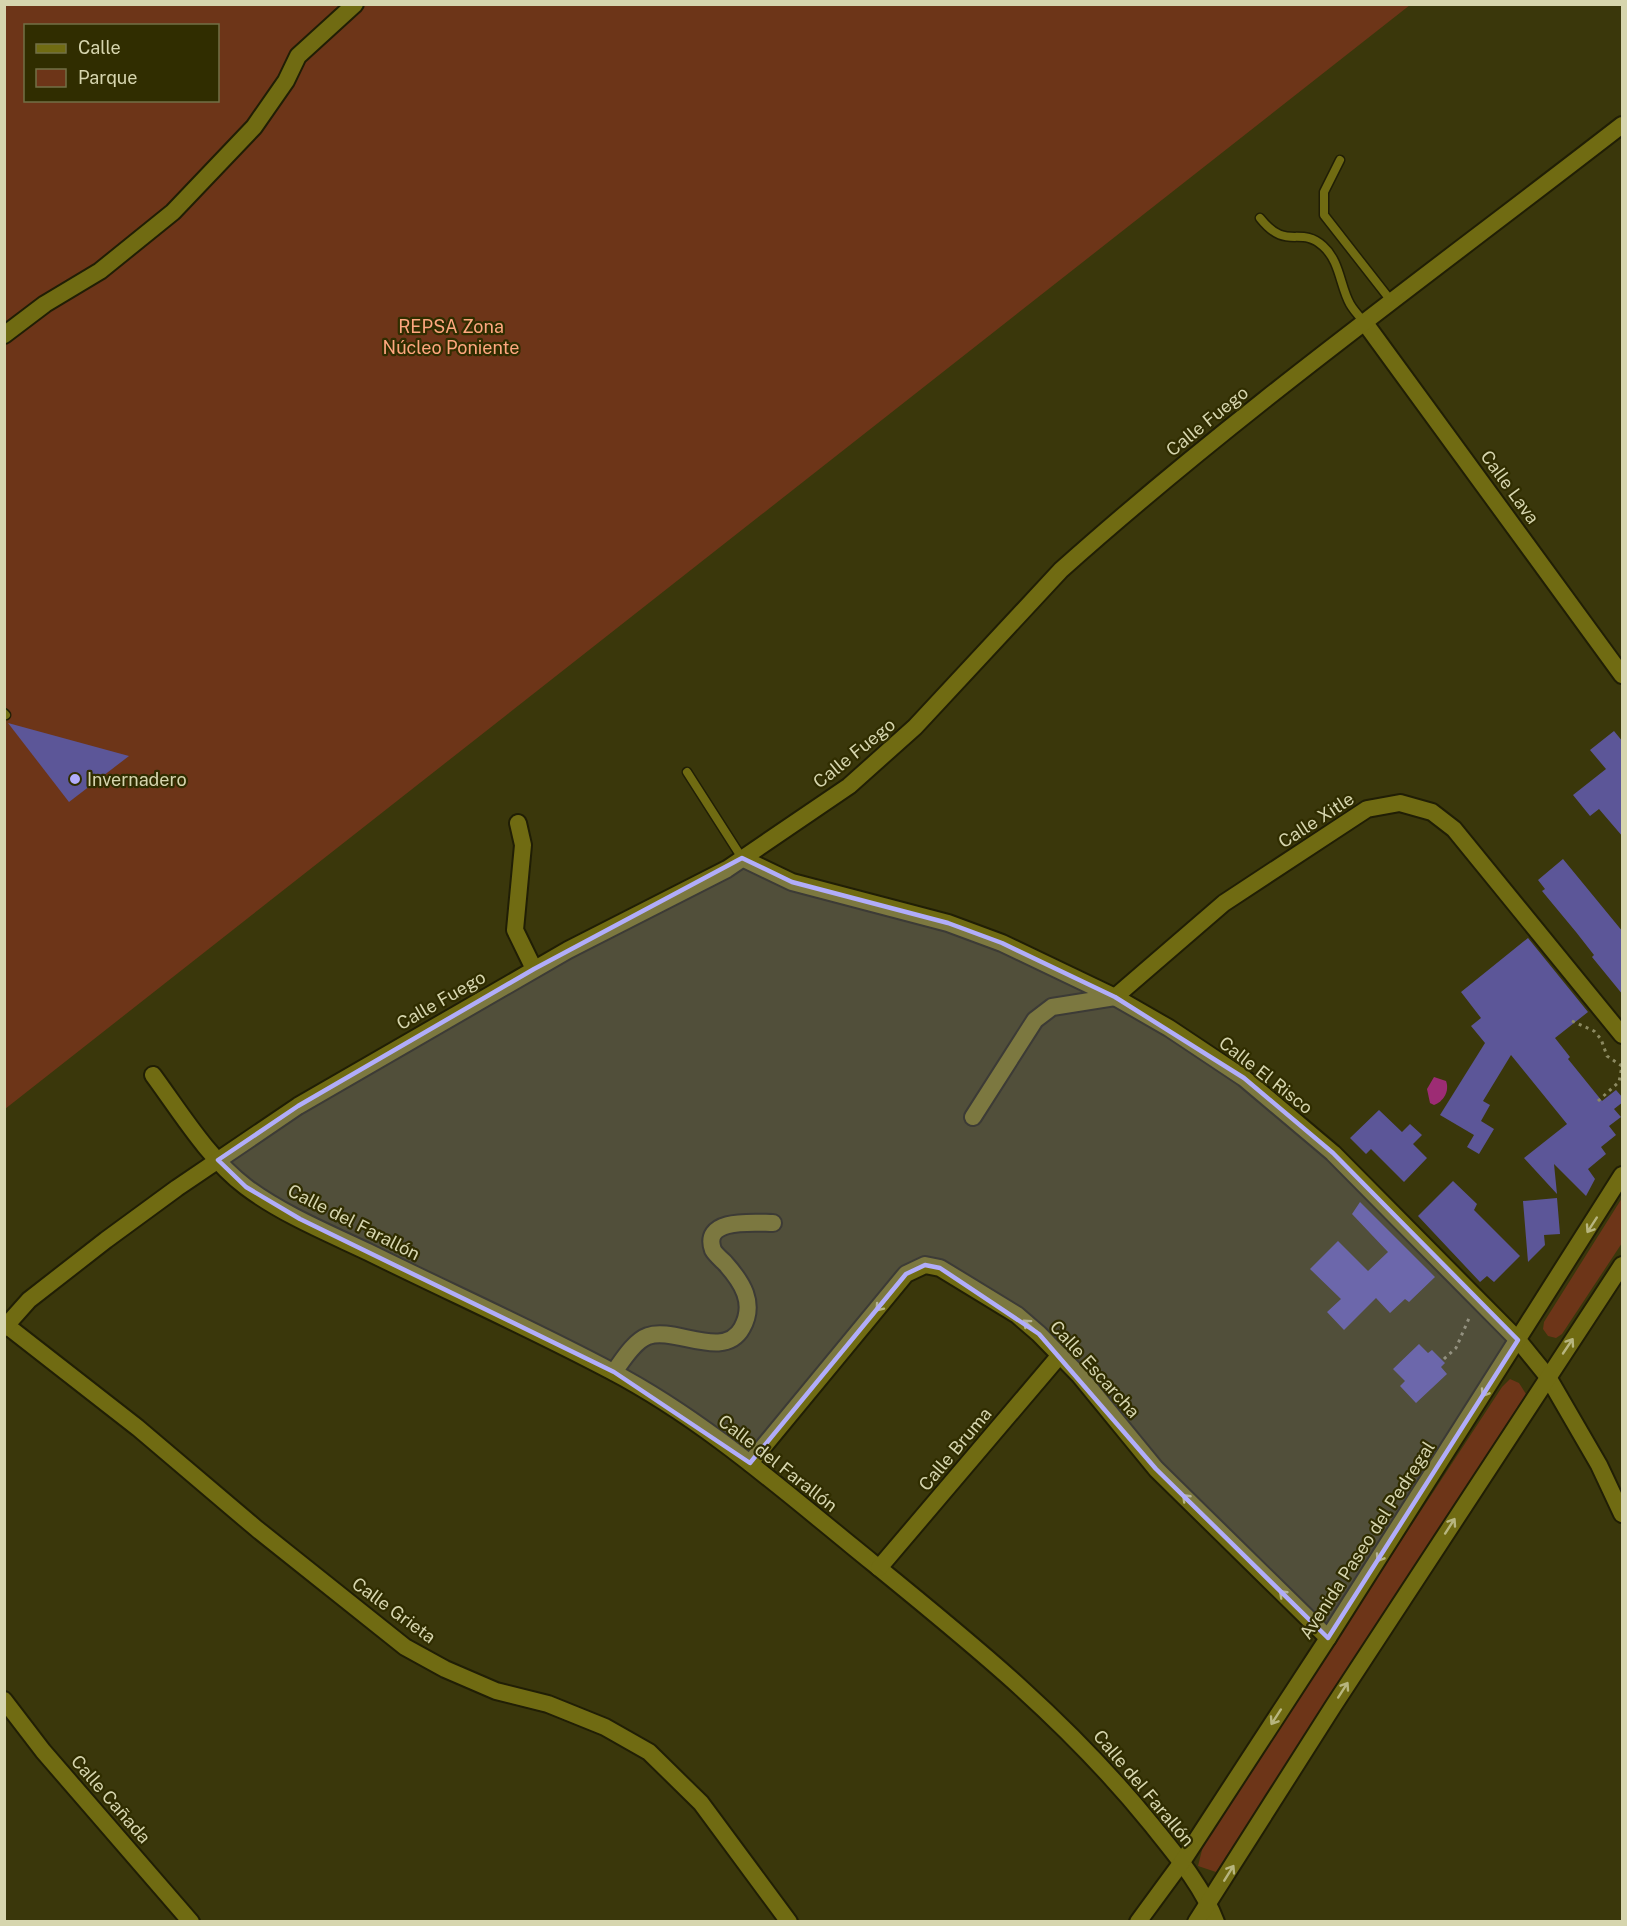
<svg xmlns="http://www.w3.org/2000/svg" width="1627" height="1926" font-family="'Public Sans',sans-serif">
<rect width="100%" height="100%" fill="#3a370b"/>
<g fill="#6d3518" fill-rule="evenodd">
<path d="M5,5H1410L5,1109ZM26,26H218V100H26Z"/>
<polygon points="1622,1198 1622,1243 1562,1334 1556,1338 1548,1336 1543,1329 1544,1322"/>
<polygon points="1510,1379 1519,1383 1526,1394 1216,1872 1198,1866 1204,1842 1502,1387"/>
</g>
<path fill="#9d2c74" d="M1434,1077L1446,1081C1450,1091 1443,1102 1434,1105L1430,1103L1427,1089Z"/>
<g fill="#5c5698">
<polygon points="8,723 129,756 69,802"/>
<polygon points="1614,731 1623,742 1623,837 1599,809 1590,816 1573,795 1606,769 1590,750"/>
<polygon points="1563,859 1623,932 1623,995 1592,957 1594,955 1576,932 1542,891 1545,889 1538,880"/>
<polygon points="1528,938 1588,1012 1555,1038 1570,1057 1568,1059 1602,1101 1616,1090 1623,1098 1623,1102 1614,1109 1621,1117 1609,1126 1616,1135 1601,1147 1606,1154 1588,1169 1595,1179 1586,1196 1554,1164 1557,1194 1524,1158 1567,1124 1511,1055 1483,1101 1490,1105 1481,1121 1494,1129 1479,1154 1467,1147 1474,1135 1440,1115 1485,1043 1471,1026 1481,1018 1461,992"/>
<polygon points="1379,1110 1402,1132 1410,1124 1422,1135 1413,1144 1427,1158 1404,1182 1371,1149 1366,1154 1350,1138"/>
<polygon points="1453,1181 1477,1204 1474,1210 1520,1256 1494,1282 1487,1276 1480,1282 1418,1216"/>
<polygon points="1557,1198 1560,1234 1544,1235 1545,1245 1528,1262 1523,1201"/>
<polygon points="1360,1202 1435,1277 1409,1302 1405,1299 1390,1313 1376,1298 1344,1330 1327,1312 1341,1299 1310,1269 1338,1241 1368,1271 1388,1252 1352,1214"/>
<polygon points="1419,1344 1428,1353 1432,1350 1445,1363 1441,1367 1447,1374 1416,1403 1400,1386 1405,1381 1393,1369"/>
</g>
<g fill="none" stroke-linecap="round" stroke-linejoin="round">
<defs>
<g id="service">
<polyline points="1340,160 1324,192 1324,215 1392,302"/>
<path d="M1260,218C1287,252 1299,225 1323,246C1340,261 1340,286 1350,304C1354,311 1360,317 1365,323"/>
<polyline points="4,713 6,715"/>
<polyline points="687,772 742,858"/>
</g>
<g id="minor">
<polyline points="1365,323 1622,675"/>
<polyline points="4,335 45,304 100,271 173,212 254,127 286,81 298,56 355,4"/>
<polyline points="518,823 523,845 515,930 534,969"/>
<polyline points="742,858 792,882 948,923 1002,943 1115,997 1169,1028 1244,1078 1333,1153 1518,1340 1548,1377 1599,1465 1622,1514"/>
<path d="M153,1075C181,1113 208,1158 246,1187C282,1214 328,1233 368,1252C449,1292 532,1329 611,1371C699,1417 776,1484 852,1546C960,1634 1063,1715 1151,1824C1175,1854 1202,1885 1216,1922"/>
<polyline points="973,1117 1035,1020 1052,1007 1115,997 1224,903 1367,809 1400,803 1432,812 1454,829 1622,1035"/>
<polyline points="6,1325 138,1428 257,1529 405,1647 445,1669 496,1691 548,1704 605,1727 649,1752 701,1803 789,1922"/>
<path d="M4,1328L29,1300L106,1240L177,1188L298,1106L568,950L727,869L849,786L915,727L1061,570C1239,411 1434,271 1622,125"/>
<path d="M614,1372C622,1361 634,1341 648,1336C674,1326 724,1361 742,1328C756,1303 742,1282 725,1263C722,1260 715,1254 713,1250C701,1217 756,1223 773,1223"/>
<polyline points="750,1463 906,1274 925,1265 940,1268 1017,1315 1039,1334 1079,1375 1156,1469 1328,1638"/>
<polyline points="879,1568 1060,1355"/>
<polyline points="4,1700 43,1751 191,1922"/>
</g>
<g id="secondary">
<polyline points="1138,1922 1182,1862 1328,1638 1622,1175"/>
<polyline points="1196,1922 1334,1705 1622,1265"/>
</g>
</defs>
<use href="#service" stroke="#201e05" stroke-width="11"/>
<use href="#minor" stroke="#201e05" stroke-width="20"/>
<use href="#secondary" stroke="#201e05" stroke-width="20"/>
<g stroke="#8c8a61" stroke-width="3" stroke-dasharray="3 4.5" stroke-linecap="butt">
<polyline points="1572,1021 1594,1031 1601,1039 1607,1056 1622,1066 1619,1082 1598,1101"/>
<polyline points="1444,1359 1456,1348 1470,1316"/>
</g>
<use href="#service" stroke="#706b12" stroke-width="8"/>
<use href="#minor" stroke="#706b12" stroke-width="16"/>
<use href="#secondary" stroke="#706b12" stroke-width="16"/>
</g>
<defs><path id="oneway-shaft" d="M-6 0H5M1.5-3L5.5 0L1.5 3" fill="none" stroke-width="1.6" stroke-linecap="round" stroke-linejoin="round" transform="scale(1.5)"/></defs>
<g stroke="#b7b57f">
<use href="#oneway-shaft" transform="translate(1592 1225) rotate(123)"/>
<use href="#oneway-shaft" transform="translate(882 1304) rotate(130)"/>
<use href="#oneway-shaft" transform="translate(1030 1326) rotate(-140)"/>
<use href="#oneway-shaft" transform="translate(1568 1346) rotate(-56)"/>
<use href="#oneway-shaft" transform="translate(1487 1389) rotate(123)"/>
<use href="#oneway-shaft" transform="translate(1189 1501) rotate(-135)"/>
<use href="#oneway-shaft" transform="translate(1450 1526) rotate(-57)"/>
<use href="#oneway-shaft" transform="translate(1382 1554) rotate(123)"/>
<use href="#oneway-shaft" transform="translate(1286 1597) rotate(-136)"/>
<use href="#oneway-shaft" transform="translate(1343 1690) rotate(-57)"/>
<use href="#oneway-shaft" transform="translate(1276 1717) rotate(123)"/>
<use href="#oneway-shaft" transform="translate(1229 1873) rotate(-58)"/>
</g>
<path fill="#b1adfa" fill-opacity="0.2" stroke="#b1adfa" stroke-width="4.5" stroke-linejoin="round" d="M742,858L792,882L948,923L1002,943L1115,997L1244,1078L1333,1153L1518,1340L1328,1638L1156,1469L1039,1334L940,1268L925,1265L906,1274L750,1463L614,1372L300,1219L246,1187L218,1160L298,1106L534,969Z"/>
<circle fill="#b1adfa" stroke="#302d00" stroke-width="2" cx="75" cy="779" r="6"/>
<g text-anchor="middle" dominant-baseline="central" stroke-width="4.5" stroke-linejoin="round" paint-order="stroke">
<g font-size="18" fill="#fea77e" stroke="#302d00">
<text x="451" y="326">REPSA Zona<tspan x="451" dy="21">Núcleo Poniente</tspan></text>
</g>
<g font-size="18" fill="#d6d5ae" stroke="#302d00">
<text transform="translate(1207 421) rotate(-39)">Calle Fuego</text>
<text transform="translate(1510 487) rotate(54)">Calle Lava</text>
<text transform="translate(854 753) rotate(-39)">Calle Fuego</text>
<text transform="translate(1316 820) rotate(-33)">Calle Xitle</text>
<text transform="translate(441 1000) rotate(-30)">Calle Fuego</text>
<text transform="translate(1266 1075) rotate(38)">Calle El Risco</text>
<text transform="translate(354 1222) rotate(27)">Calle del Farallón</text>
<text transform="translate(1095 1369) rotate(48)">Calle Escarcha</text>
<text transform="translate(955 1449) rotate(-50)">Calle Bruma</text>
<text transform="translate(778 1463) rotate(38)">Calle del Farallón</text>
<text transform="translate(1367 1540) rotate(-57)">Avenida Paseo del Pedregal</text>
<text transform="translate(394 1610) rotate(36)">Calle Grieta</text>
<text transform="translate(1144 1788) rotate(50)">Calle del Farallón</text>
<text transform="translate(111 1799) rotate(49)">Calle Cañada</text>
</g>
<g font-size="18" fill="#d6d5ae" stroke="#302d00" text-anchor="start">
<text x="87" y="779">Invernadero</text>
</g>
</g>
<rect width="1627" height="1926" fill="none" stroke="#d6d5ae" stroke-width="12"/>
<rect x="24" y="24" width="195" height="78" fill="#302d00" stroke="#727046" stroke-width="1.5"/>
<rect x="36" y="44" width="30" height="9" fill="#706b12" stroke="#727046" stroke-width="1.5"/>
<text x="78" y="54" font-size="18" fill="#d6d5ae">Calle</text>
<rect x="36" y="69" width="30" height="18" fill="#6d3518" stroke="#727046" stroke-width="1.5"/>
<text x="78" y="84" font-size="18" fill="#d6d5ae">Parque</text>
</svg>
